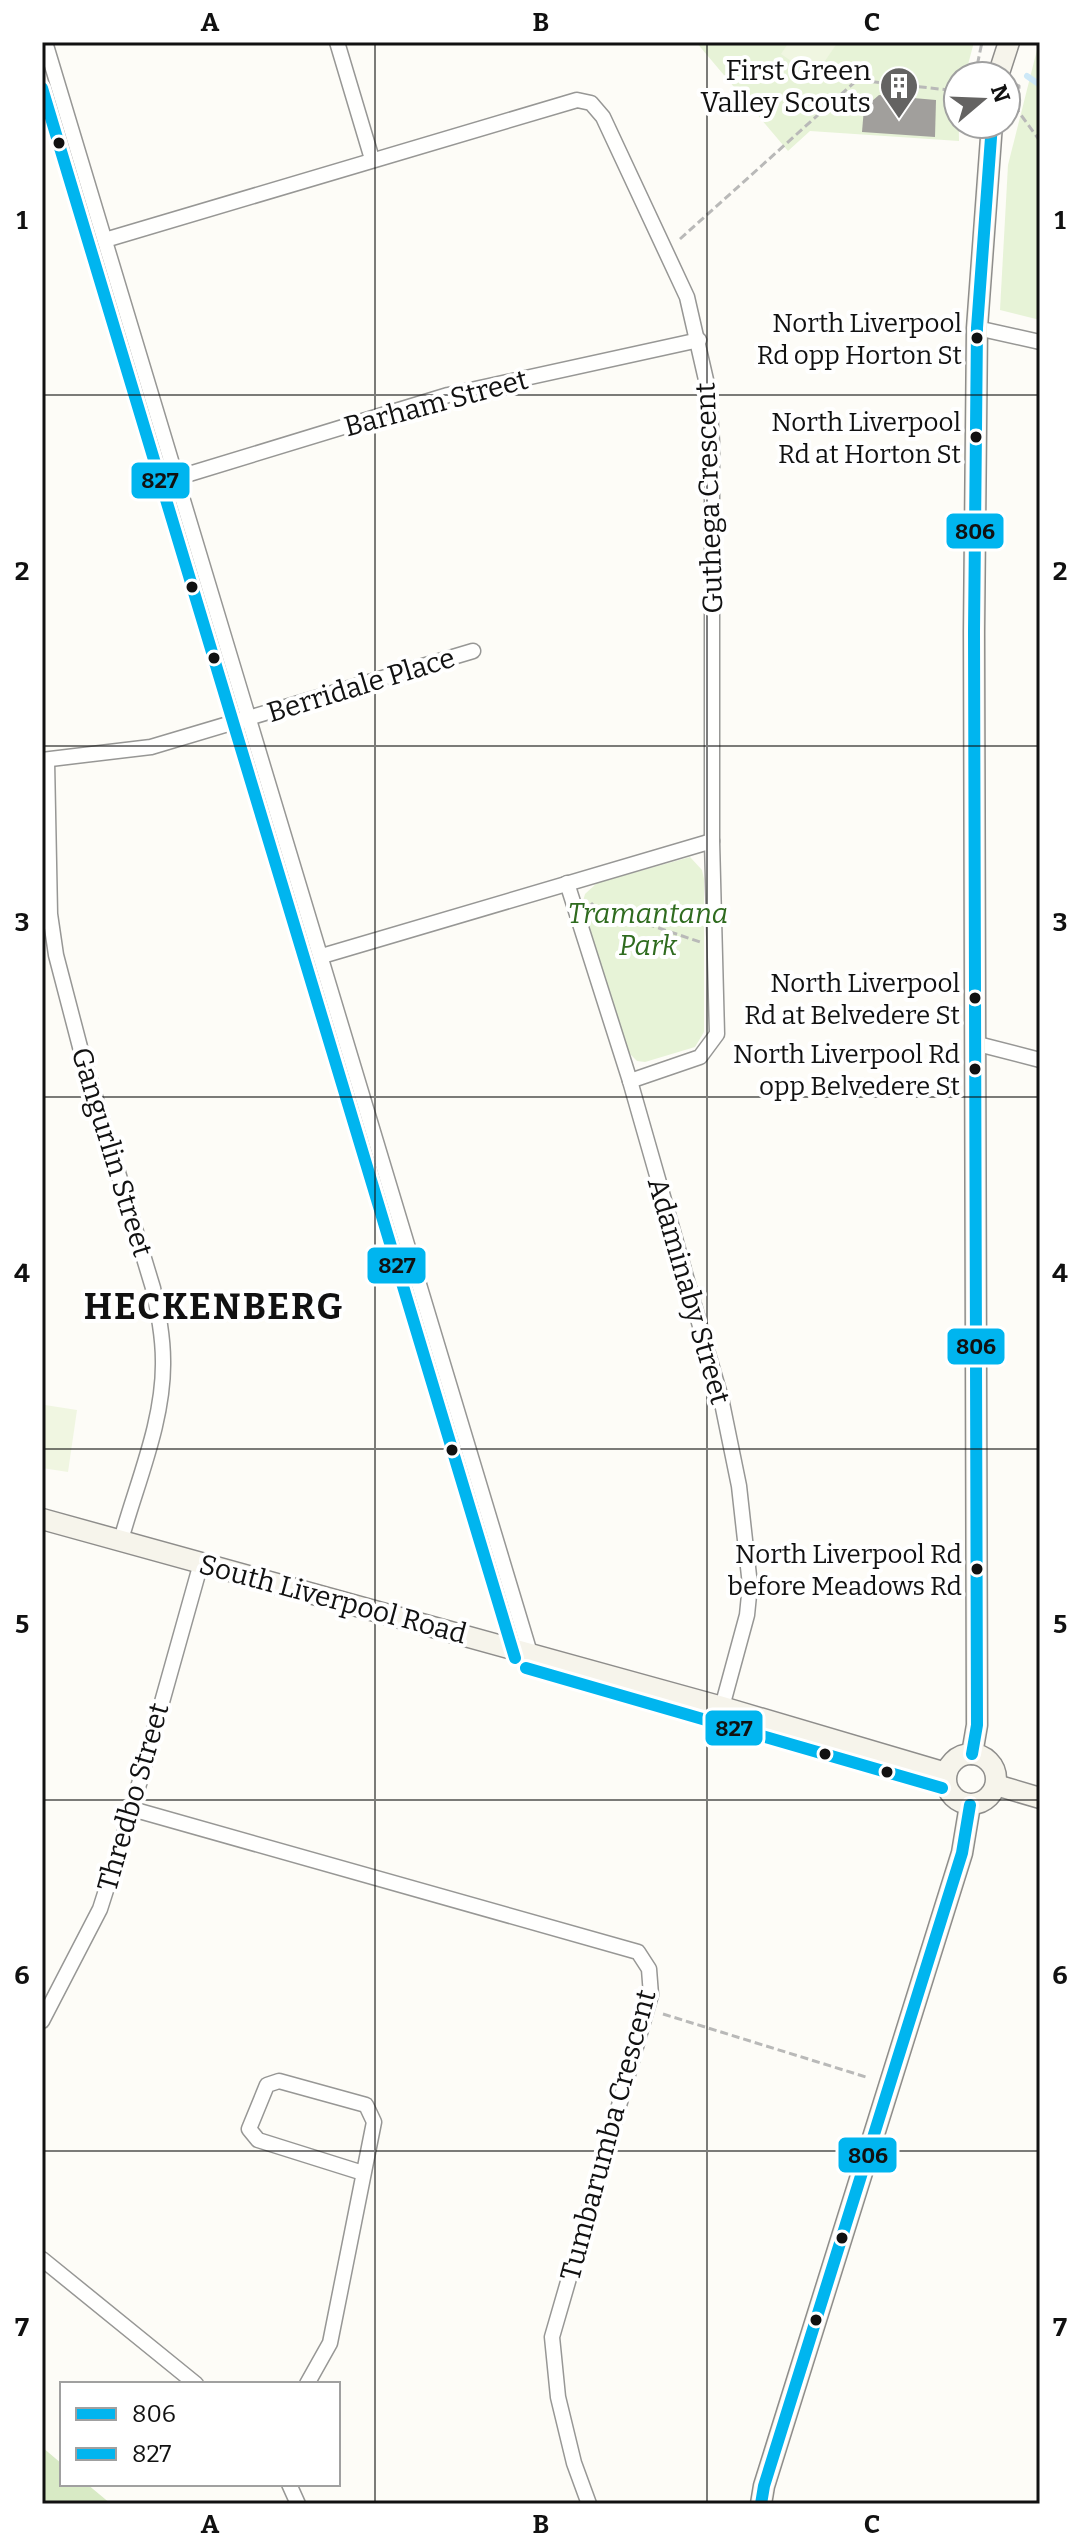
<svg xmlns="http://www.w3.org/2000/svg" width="1082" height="2546" font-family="Bitter,serif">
<rect width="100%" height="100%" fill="#fdfcf7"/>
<g fill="#e7f3d7">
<polygon points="696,42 974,42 965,76 958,76 959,141 810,131 788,151"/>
<polygon points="1039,42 1040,42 1040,320 1000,310 1008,165"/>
<polygon points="690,857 702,870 704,879 704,1032 695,1047 645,1062 637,1061 627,1051 582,905 585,894 597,883"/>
</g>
<polygon fill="#d8eac5" points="42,2447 62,2464 62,2484 87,2484 111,2504 42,2504"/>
<g fill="#f0f6e1">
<polygon points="789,42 838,42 814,77 781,54"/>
<polygon points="45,1405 77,1410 68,1472 42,1468"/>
</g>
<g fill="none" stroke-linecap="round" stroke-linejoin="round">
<polyline stroke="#cde8f7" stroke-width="6" points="1027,76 1040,85"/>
</g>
<polygon fill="#a19f9c" points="879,95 936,100 935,137 862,132 864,108"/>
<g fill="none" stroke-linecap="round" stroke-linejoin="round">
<defs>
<g id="minor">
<polyline points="45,42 530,1653"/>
<polyline points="337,42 372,159"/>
<polyline points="105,240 577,100 591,103 603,117 687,297 709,393 712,443 712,841 717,1034 700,1057 630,1081"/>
<polyline points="977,328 1040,342"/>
<polyline points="176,478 448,395 699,340"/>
<polyline points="42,760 151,747 473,651"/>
<path d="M47,761L50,914L56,955L80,1047L153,1288C158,1312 163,1336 163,1361C164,1421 137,1482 121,1540"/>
<polyline points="567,883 630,1081 704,1340 721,1398 739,1486 750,1585 747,1615 722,1707"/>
<polyline points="322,956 712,841"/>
<polyline points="974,1043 1040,1060"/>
<polyline points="132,1809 638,1952 649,1969 651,1995 552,2337 558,2397 574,2463 589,2504"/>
<polyline points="42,2021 100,1909 132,1809 201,1563"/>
<polyline points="42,2259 196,2384"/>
<polyline points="307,2384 330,2343 374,2122 366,2105 279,2081 267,2085 249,2129 258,2140 363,2173"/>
<polyline points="289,2484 298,2504"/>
</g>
<g id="secondary">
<polyline points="998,76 1009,42"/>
<polyline points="42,1519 722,1707 946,1773"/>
<circle cx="971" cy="1779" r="25"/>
<polyline points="972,1754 977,1725 974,632 977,328 992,124"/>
<polyline points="996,1785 1040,1798"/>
<polyline points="761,2504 764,2486 962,1853 970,1805"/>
</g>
</defs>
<use href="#minor" stroke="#979795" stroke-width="17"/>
<use href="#secondary" stroke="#8e8d8b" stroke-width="23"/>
<g stroke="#b9b9b8" stroke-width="3" stroke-dasharray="8 4" stroke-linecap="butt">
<polyline points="975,76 982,42"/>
<polyline points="1014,84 1019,86 1018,111 1040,141"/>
<polyline points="680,239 857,80 958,91"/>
<polyline points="591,903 594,906 700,942"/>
<polyline points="663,2014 866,2077"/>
</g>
<use href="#minor" stroke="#fffffe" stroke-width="14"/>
<use href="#secondary" stroke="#f6f4eb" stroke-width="20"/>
<defs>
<g id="bus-1">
<polyline points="972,1754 977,1725 974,632 977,328 992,124"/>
<polyline points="761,2504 764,2486 962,1853 970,1805"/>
</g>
<g id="bus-2">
<polyline points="42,88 515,1658"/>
<polyline points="526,1668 942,1788"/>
</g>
</defs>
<use href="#bus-1" stroke="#fff" stroke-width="18"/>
<use href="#bus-2" stroke="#fff" stroke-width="18"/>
<use href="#bus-1" stroke="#00b5ef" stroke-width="12"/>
<use href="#bus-2" stroke="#00b5ef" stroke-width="12"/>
</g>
<path fill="none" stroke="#111" stroke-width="2" stroke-opacity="0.55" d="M375,42V2504M707,42V2504M42,395H1040M42,746H1040M42,1097H1040M42,1449H1040M42,1800H1040M42,2151H1040"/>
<defs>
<symbol id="building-pin" viewBox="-11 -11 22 30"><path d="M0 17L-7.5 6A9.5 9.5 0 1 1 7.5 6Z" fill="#646362" stroke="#fff"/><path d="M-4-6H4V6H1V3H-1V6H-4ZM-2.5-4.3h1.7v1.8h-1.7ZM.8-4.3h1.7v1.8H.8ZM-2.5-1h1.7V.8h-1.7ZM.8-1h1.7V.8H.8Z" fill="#fff"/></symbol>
</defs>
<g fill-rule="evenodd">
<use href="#building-pin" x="877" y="64" width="44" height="60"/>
</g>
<g fill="#111" stroke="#fff" stroke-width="3">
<circle cx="59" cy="143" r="7"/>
<circle cx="977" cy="338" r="7"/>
<circle cx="976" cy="437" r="7"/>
<circle cx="192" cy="587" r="7"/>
<circle cx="214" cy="658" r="7"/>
<circle cx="975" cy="998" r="7"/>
<circle cx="975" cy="1069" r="7"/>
<circle cx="452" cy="1450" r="7"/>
<circle cx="977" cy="1569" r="7"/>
<circle cx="825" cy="1754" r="7"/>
<circle cx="887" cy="1772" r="7"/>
<circle cx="842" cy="2238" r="7"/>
<circle cx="816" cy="2320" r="7"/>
</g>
<g text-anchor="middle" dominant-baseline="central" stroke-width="8" stroke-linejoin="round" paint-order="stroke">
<g font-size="26" fill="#111" stroke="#fff" text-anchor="end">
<text x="962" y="323">North Liverpool<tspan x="962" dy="32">Rd opp Horton St</tspan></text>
<text x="961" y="422">North Liverpool<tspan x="961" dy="32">Rd at Horton St</tspan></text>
<text x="960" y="983">North Liverpool<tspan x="960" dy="32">Rd at Belvedere St</tspan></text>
<text x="960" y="1054">North Liverpool Rd<tspan x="960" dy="32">opp Belvedere St</tspan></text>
<text x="962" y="1554">North Liverpool Rd<tspan x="962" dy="32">before Meadows Rd</tspan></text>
</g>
<g font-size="28" fill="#111" stroke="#fff" text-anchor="end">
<text x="871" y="70">First Green<tspan x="871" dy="32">Valley Scouts</tspan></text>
</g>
<g font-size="28" fill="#111" stroke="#fff">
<text transform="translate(436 403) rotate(-15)">Barham Street</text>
<text transform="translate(709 498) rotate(-92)">Guthega Crescent</text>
<text transform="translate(361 685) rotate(-17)">Berridale Place</text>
<text transform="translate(112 1152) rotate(73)">Gangurlin Street</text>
<text transform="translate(689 1291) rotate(74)">Adaminaby Street</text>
<text transform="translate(333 1599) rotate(15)">South Liverpool Road</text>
<text transform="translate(133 1797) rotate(-74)">Thredbo Street</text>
<text transform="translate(608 2135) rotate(-75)">Tumbarumba Crescent</text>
</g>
<g font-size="28" font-style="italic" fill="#2f6b1f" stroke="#fff">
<text x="648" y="913">Tramantana<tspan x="648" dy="32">Park</tspan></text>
</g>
<g font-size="36" font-weight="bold" letter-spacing="2" fill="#111" stroke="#fff">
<text x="214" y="1307">HECKENBERG</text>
</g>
</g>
<g stroke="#fff" stroke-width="3">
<rect x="130" y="461" width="61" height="39" rx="8" fill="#00b5ef"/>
<rect x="945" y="512" width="60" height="38" rx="8" fill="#00b5ef"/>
<rect x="366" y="1246" width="61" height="39" rx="8" fill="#00b5ef"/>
<rect x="946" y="1327" width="60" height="39" rx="8" fill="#00b5ef"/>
<rect x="704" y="1709" width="60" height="38" rx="8" fill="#00b5ef"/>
<rect x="837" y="2136" width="61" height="38" rx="8" fill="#00b5ef"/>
</g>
<g font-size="22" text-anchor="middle" font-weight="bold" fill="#111">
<text x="160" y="488">827</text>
<text x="975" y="539">806</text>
<text x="397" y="1273">827</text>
<text x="976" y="1354">806</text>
<text x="734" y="1736">827</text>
<text x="868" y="2163">806</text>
</g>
<rect width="1082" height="2546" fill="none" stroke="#ffffff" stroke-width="88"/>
<rect x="60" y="2382" width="280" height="104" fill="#ffffff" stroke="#a0a0a0" stroke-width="2"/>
<rect x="76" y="2408" width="40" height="12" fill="#00b5ef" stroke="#a0a0a0" stroke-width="2"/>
<text x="132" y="2422" font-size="24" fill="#111111">806</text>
<rect x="76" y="2448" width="40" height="12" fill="#00b5ef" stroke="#a0a0a0" stroke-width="2"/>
<text x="132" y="2462" font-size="24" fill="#111111">827</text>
<g transform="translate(982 100) rotate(71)"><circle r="38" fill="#ffffff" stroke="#a0a0a0" stroke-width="2"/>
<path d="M0-6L14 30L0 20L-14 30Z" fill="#646362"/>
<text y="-12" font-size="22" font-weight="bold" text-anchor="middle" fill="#111111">N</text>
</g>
<rect x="44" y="44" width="994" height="2458" fill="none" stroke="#111" stroke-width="3"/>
<g font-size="26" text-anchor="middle" font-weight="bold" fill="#111">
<text x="210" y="31">A</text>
<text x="541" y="31">B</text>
<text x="872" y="31">C</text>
<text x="22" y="229">1</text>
<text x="1060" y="229">1</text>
<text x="22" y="580">2</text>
<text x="1060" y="580">2</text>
<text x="22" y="931">3</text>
<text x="1060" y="931">3</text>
<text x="22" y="1282">4</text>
<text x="1060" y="1282">4</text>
<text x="22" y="1633">5</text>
<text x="1060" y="1633">5</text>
<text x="22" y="1984">6</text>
<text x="1060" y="1984">6</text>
<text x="22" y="2336">7</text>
<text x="1060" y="2336">7</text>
<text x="210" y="2533">A</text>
<text x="541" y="2533">B</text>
<text x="872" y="2533">C</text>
</g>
</svg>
